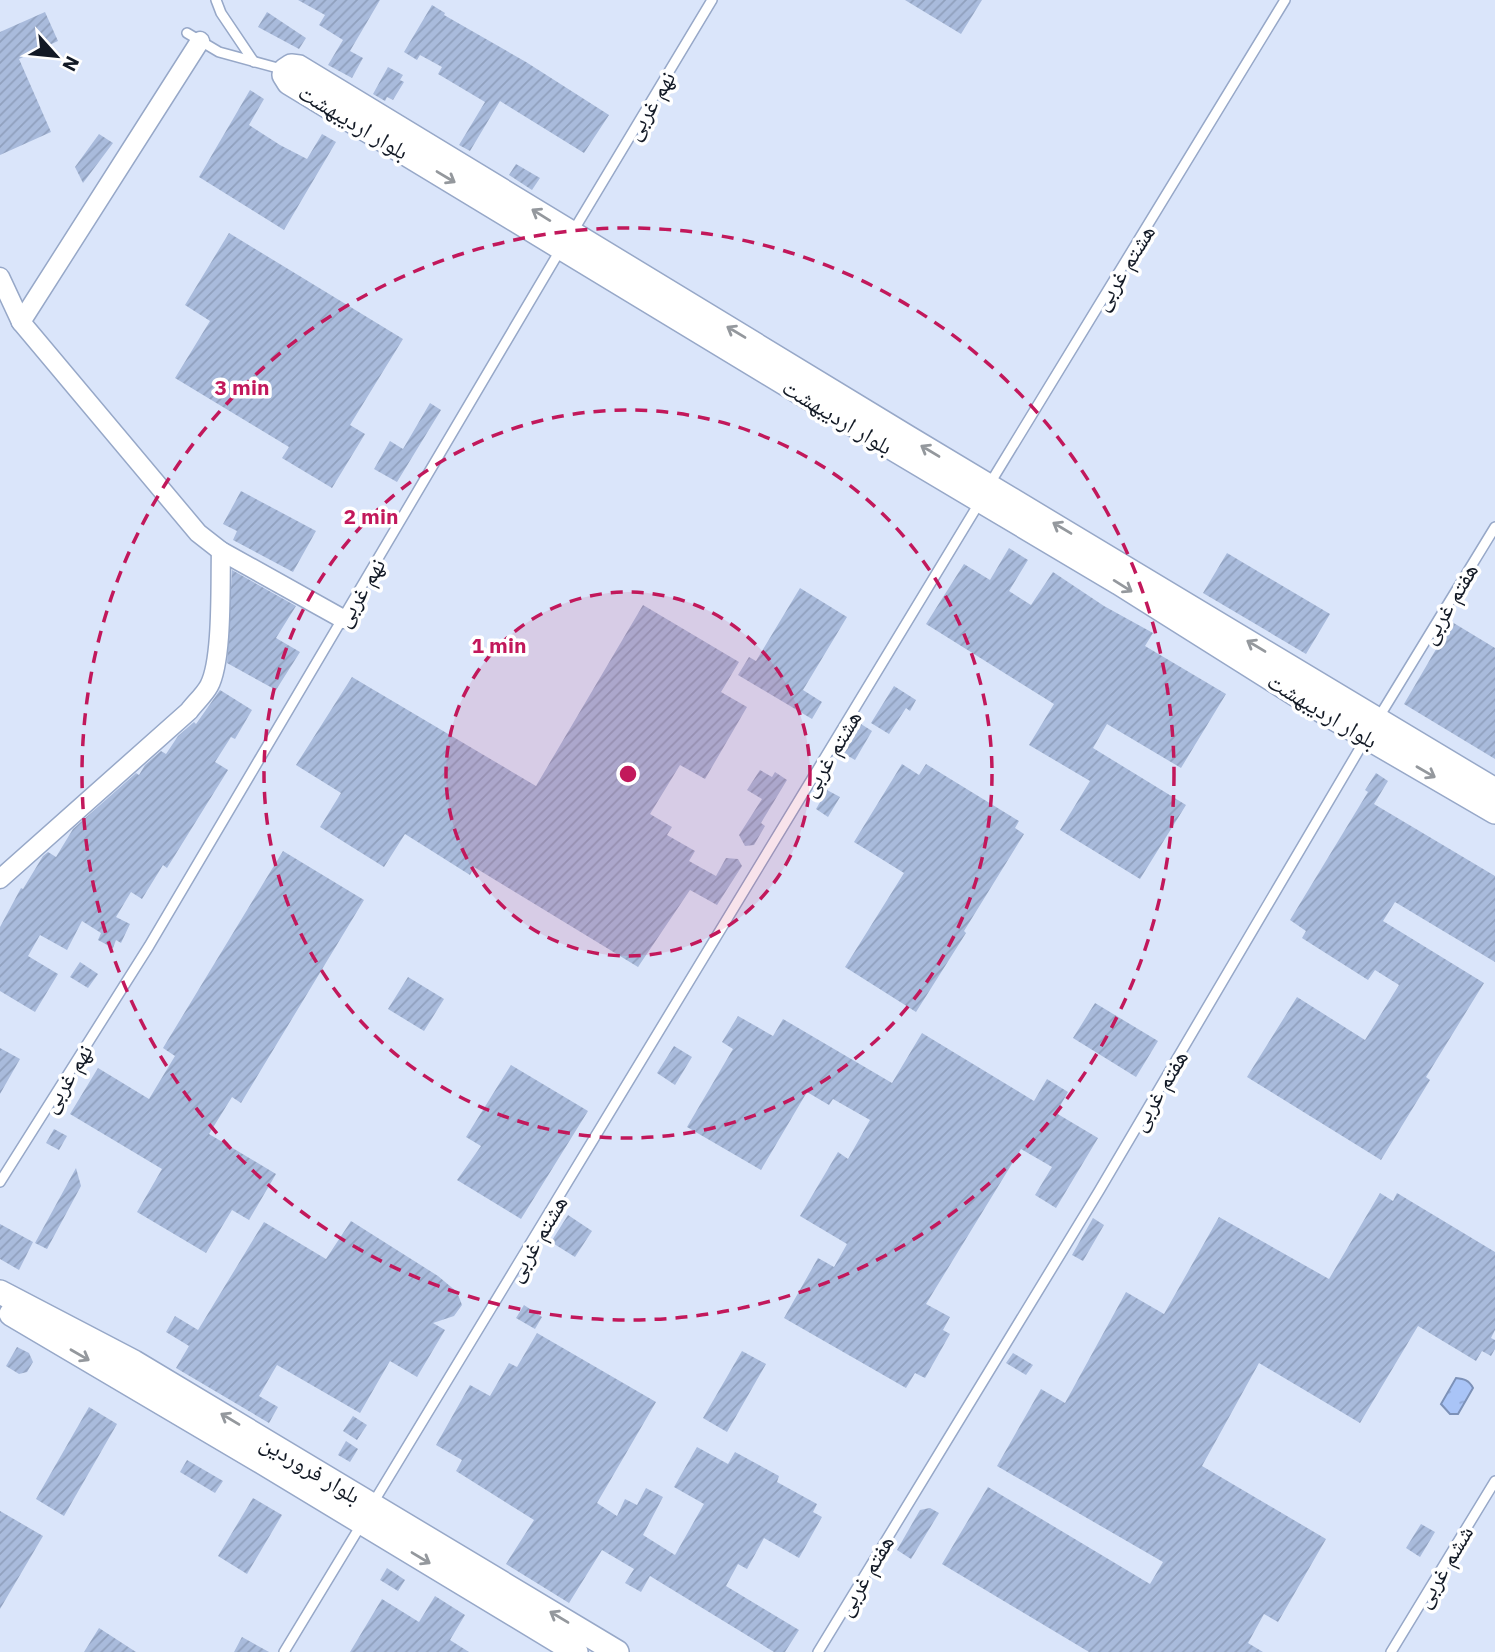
<svg xmlns="http://www.w3.org/2000/svg" width="1495" height="1652" font-family="'IBM Plex Sans','Noto Naskh Arabic',sans-serif">
<defs>
<pattern id="water-ripples" width="26" height="14" patternUnits="userSpaceOnUse" patternTransform="scale(1.75)"><rect width="26" height="14" fill="#a9c4f7"/><path d="M2 4q2-2 4 0t4 0M15 11q2-2 4 0t4 0" fill="none" stroke="#90a8d4"/></pattern>
<pattern id="building-hatch" width="6" height="6" patternUnits="userSpaceOnUse" patternTransform="scale(1.75)"><rect width="6" height="6" fill="#a9bbdc"/><path d="M-1 1l2-2M0 6l6-6M5 7l2-2" fill="none" stroke="#90a0bd"/></pattern>
</defs>
<rect width="100%" height="100%" fill="#dae5fa"/>
<path fill="url(#water-ripples)" stroke="#7c91b8" stroke-width="2" d="M1456,1378C1464,1379 1469,1380 1473,1388L1458,1414H1450L1441,1404Z"/>
<g fill="url(#building-hatch)">
<polygon points="298,0 380,0 350,51 363,58 352,78 328,65 343,40 319,25 325,15"/>
<polygon points="905,0 982,0 961,34"/>
<polygon points="432,5 445,13 444,15 526,62 609,115 584,153 500,101 470,151 459,145 485,102 438,74 442,67 420,55 417,60 404,52"/>
<polygon points="45,12 58,41 19,59 51,132 0,155 0,32"/>
<polygon points="267,12 306,38 299,49 258,27"/>
<polygon points="388,67 403,75 400,80 404,82 393,100 387,97 385,101 373,94"/>
<polygon points="250,90 264,99 249,125 280,145 307,159 322,134 336,142 284,230 199,177"/>
<polygon points="99,134 113,143 83,183 75,167"/>
<polygon points="516,164 540,178 532,190 509,175"/>
<polygon points="229,233 403,339 350,425 365,434 332,488 282,458 289,447 175,378 210,321 185,305"/>
<polygon points="430,403 441,410 397,482 374,469 390,441 403,449"/>
<polygon points="241,491 316,531 293,572 233,540 237,531 223,524"/>
<polygon points="1009,548 1028,560 1009,591 1031,605 1053,572 1104,606 1153,633 1145,646 1226,694 1181,768 1107,724 1093,748 1186,805 1140,879 1060,830 1090,781 1029,745 1054,704 926,624 964,564 990,580"/>
<polygon points="1227,553 1330,614 1306,654 1203,593"/>
<polygon points="232,570 296,606 276,638 300,652 276,690 227,663"/>
<polygon points="800,588 847,617 803,690 822,702 812,719 738,675 749,657 756,661"/>
<polygon points="643,605 739,662 721,692 747,707 705,779 680,765 650,814 672,827 667,835 695,851 689,861 716,876 726,858 738,859 742,866 717,905 690,890 638,967 474,867 470,875 405,834 384,867 320,827 341,793 296,765 352,677 536,786"/>
<polygon points="1452,622 1495,648 1495,759 1404,704"/>
<polygon points="894,686 916,700 910,711 906,708 889,734 871,723"/>
<polygon points="220,690 252,710 235,739 231,737 215,762 228,770 167,868 163,865 142,899 131,892 116,917 130,924 121,943 116,940 113,948 98,940 101,933 82,921 67,950 40,935 28,956 58,974 35,1012 0,991 0,927 21,888 23,889 43,856 48,852 56,857 73,829 136,773 139,775 145,765 161,751 166,754 178,736 194,722 196,724"/>
<polygon points="861,724 872,731 855,760 843,753"/>
<polygon points="902,764 919,775 926,764 1019,821 1015,828 1024,834 964,931 966,933 916,1012 845,967 904,873 854,842"/>
<polygon points="760,770 772,777 775,772 787,780 761,823 765,826 754,845 745,846 739,835 762,799 747,790"/>
<polygon points="1376,773 1388,781 1374,804 1495,876 1495,962 1395,902 1383,921 1484,983 1426,1077 1430,1080 1381,1160 1247,1077 1297,997 1365,1040 1399,985 1375,970 1368,980 1302,938 1306,931 1290,920 1368,792 1365,790"/>
<polygon points="827,790 840,797 828,817 816,809"/>
<polygon points="283,851 364,900 241,1103 232,1097 209,1134 276,1174 249,1220 232,1210 206,1253 137,1212 162,1169 70,1114 98,1068 149,1099 175,1056 163,1048"/>
<polygon points="80,962 98,974 88,988 70,977"/>
<polygon points="408,977 444,999 424,1031 388,1009"/>
<polygon points="1095,1003 1158,1041 1136,1077 1073,1038"/>
<polygon points="738,1016 773,1036 783,1019 892,1083 922,1033 1034,1101 1047,1079 1068,1092 1056,1113 1098,1138 1056,1208 1035,1195 1052,1167 1021,1149 926,1304 950,1317 943,1330 950,1334 925,1378 915,1373 906,1388 784,1318 818,1258 834,1267 847,1244 800,1216 838,1152 848,1159 870,1120 833,1099 829,1105 807,1092 761,1170 687,1127 733,1049 722,1042"/>
<polygon points="674,1046 692,1057 675,1085 657,1073"/>
<polygon points="0,1048 20,1059 0,1094"/>
<polygon points="511,1065 588,1111 521,1219 457,1180 481,1146 466,1137"/>
<polygon points="54,1129 67,1136 59,1150 46,1143"/>
<polygon points="76,1168 81,1186 47,1249 35,1243"/>
<polygon points="1380,1193 1393,1201 1397,1193 1495,1252 1495,1330 1491,1338 1495,1340 1495,1349 1491,1356 1482,1351 1476,1361 1418,1326 1360,1423 1259,1363 1202,1466 1326,1539 1278,1622 1264,1614 1248,1643 1263,1652 1089,1652 942,1564 988,1487 1150,1584 1163,1562 997,1466 1041,1389 1065,1403 1126,1292 1164,1314 1219,1217 1329,1279"/>
<polygon points="568,1215 592,1231 575,1257 551,1242"/>
<polygon points="1093,1218 1104,1225 1083,1261 1072,1255"/>
<polygon points="351,1221 438,1276 457,1292 462,1305 454,1316 433,1323 445,1330 417,1377 390,1361 360,1413 277,1365 259,1396 278,1407 269,1423 176,1368 189,1346 166,1332 175,1316 198,1330 264,1222 326,1259"/>
<polygon points="0,1224 33,1242 19,1270 0,1259"/>
<polygon points="524,1305 542,1317 535,1329 516,1318"/>
<polygon points="537,1333 656,1402 597,1503 617,1516 625,1499 637,1505 646,1488 663,1497 643,1535 675,1555 704,1504 674,1487 697,1447 728,1464 735,1452 779,1476 777,1482 817,1504 813,1512 822,1517 799,1558 764,1538 747,1569 738,1564 726,1586 799,1630 785,1652 774,1652 650,1576 641,1592 625,1583 634,1569 602,1550 569,1603 506,1564 534,1520 456,1471 462,1460 436,1445 470,1385 490,1396 509,1363 517,1367"/>
<polygon points="17,1347 29,1353 33,1362 27,1372 19,1374 6,1366"/>
<polygon points="742,1351 766,1364 727,1432 703,1418"/>
<polygon points="1013,1353 1033,1365 1026,1375 1006,1363"/>
<polygon points="89,1407 117,1424 64,1516 36,1499"/>
<polygon points="353,1416 367,1425 357,1440 343,1431"/>
<polygon points="346,1441 358,1449 350,1462 338,1455"/>
<polygon points="187,1460 223,1481 215,1493 180,1472"/>
<polygon points="253,1498 282,1515 247,1574 218,1556"/>
<polygon points="930,1508 939,1513 911,1559 897,1550 920,1510"/>
<polygon points="0,1511 43,1536 0,1609"/>
<polygon points="1421,1524 1435,1532 1420,1557 1406,1548"/>
<polygon points="387,1568 405,1580 398,1591 380,1580"/>
<polygon points="435,1596 465,1615 450,1640 469,1652 350,1652 382,1599 419,1622"/>
<polygon points="99,1628 136,1652 84,1652"/>
<polygon points="242,1637 269,1652 234,1652"/>
</g>
<g fill="none" stroke-linecap="round" stroke-linejoin="round">
<defs>
<g id="service">
<polyline points="216,0 221,13 254,62"/>
<polyline points="187,33 219,52 285,70"/>
<polyline points="572,233 712,0"/>
<polyline points="989,485 1285,0"/>
<polyline points="1379,717 1495,527"/>
<polyline points="0,1182 149,946 562,247"/>
<polyline points="373,1503 981,500"/>
<polyline points="284,1652 361,1525"/>
<polyline points="818,1652 1099,1191 1366,738"/>
<polyline points="1391,1652 1495,1481"/>
</g>
<g id="minor">
<polyline points="200,41 21,322 198,533 221,551 343,619"/>
<polyline points="0,277 21,322"/>
<path d="M0,879L189,711C195,703 204,695 209,686C223,660 220,583 221,551"/>
</g>
<g id="tertiary">
<polyline points="1495,790 909,438 299,67 291,66 285,70 284,75 289,83 875,438 1119,583 1330,716 1495,812"/>
<polyline points="0,1292 134,1362 617,1652"/>
<polyline points="11,1314 255,1458 576,1652"/>
</g>
</defs>
<use href="#service" stroke="#97a8c8" stroke-width="12"/>
<use href="#minor" stroke="#97a8c8" stroke-width="21"/>
<use href="#tertiary" stroke="#97a8c8" stroke-width="26"/>
<use href="#service" stroke="#fff" stroke-width="9"/>
<use href="#minor" stroke="#fff" stroke-width="18"/>
<use href="#tertiary" stroke="#fff" stroke-width="23"/>
</g>
<defs><path id="oneway-shaft" d="M-6 0H5M1.5-3L5.5 0L1.5 3" fill="none" stroke-width="1.6" stroke-linecap="round" stroke-linejoin="round" transform="scale(1.75)"/></defs>
<g stroke="#94989d">
<use href="#oneway-shaft" transform="translate(446 177) rotate(31)"/>
<use href="#oneway-shaft" transform="translate(541 215) rotate(-148)"/>
<use href="#oneway-shaft" transform="translate(736 332) rotate(-149)"/>
<use href="#oneway-shaft" transform="translate(930 451) rotate(-149)"/>
<use href="#oneway-shaft" transform="translate(1062 528) rotate(-149)"/>
<use href="#oneway-shaft" transform="translate(1123 586) rotate(32)"/>
<use href="#oneway-shaft" transform="translate(1256 646) rotate(-149)"/>
<use href="#oneway-shaft" transform="translate(1426 772) rotate(30)"/>
<use href="#oneway-shaft" transform="translate(80 1355) rotate(30)"/>
<use href="#oneway-shaft" transform="translate(230 1419) rotate(-149)"/>
<use href="#oneway-shaft" transform="translate(421 1558) rotate(31)"/>
<use href="#oneway-shaft" transform="translate(559 1617) rotate(-149)"/>
</g>
<circle cx="628" cy="774" r="182" fill="#c2185b" fill-opacity=".12"/>
<g fill="none" stroke="#c2185b" stroke-width="3.5" stroke-dasharray="12 9">
<circle cx="628" cy="774" r="182"/>
<circle cx="628" cy="774" r="364"/>
<circle cx="628" cy="774" r="546"/>
</g>
<g text-anchor="middle" dominant-baseline="central" stroke-width="7" stroke-linejoin="round" paint-order="stroke">
<g font-size="23" fill="#121925" stroke="#fff">
<text transform="translate(649 105) rotate(-59)">نهم غربی</text>
<text transform="translate(354 121) rotate(31)">بلوار اردیبهشت</text>
<text transform="translate(1123 267) rotate(-58)">هشتم غربی</text>
<text transform="translate(838 416) rotate(31)">بلوار اردیبهشت</text>
<text transform="translate(359 592) rotate(-59)">نهم غربی</text>
<text transform="translate(1448 603) rotate(-59)">هفتم غربی</text>
<text transform="translate(1323 710) rotate(31)">بلوار اردیبهشت</text>
<text transform="translate(830 753) rotate(-59)">هشتم غربی</text>
<text transform="translate(66 1078) rotate(-58)">نهم غربی</text>
<text transform="translate(1158 1090) rotate(-59)">هفتم غربی</text>
<text transform="translate(536 1238) rotate(-59)">هشتم غربی</text>
<text transform="translate(311 1468) rotate(31)">بلوار فروردین</text>
<text transform="translate(1443 1566) rotate(-59)">ششم غربی</text>
<text transform="translate(864 1575) rotate(-59)">هفتم غربی</text>
</g>
</g>
<circle cx="628" cy="774" r="10" fill="#c2185b" stroke="#fff" stroke-width="3.5"/>
<g font-size="21" text-anchor="middle" font-weight="bold" fill="#c2185b" stroke="#fff" stroke-width="7" stroke-linejoin="round" paint-order="stroke">
<text x="242" y="395">3 min</text>
<text x="371" y="524">2 min</text>
<text x="499" y="653">1 min</text>
</g>
<g transform="translate(56 56) rotate(117)" stroke="#ffffff" stroke-width="5" paint-order="stroke">
<path d="M0-5L12 26L0 18L-12 26Z" fill="#121925"/>
<text y="-10" font-size="19" font-weight="bold" text-anchor="middle" fill="#121925">N</text>
</g>
</svg>
